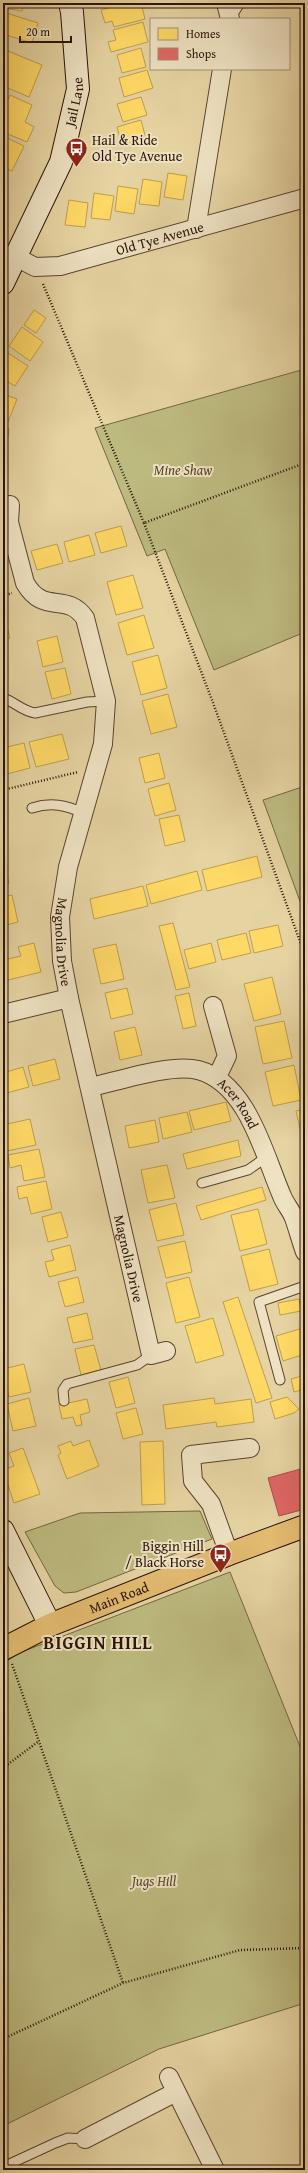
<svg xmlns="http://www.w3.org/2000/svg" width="308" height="2173" font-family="'Gentium Book Plus',serif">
<rect width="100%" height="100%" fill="#e5d3a1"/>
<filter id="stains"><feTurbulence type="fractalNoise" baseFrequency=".005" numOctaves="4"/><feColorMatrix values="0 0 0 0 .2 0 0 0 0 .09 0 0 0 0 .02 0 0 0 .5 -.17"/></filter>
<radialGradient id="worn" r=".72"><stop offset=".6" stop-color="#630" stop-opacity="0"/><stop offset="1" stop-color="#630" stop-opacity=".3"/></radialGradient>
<g fill="#bdba7f" stroke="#746643">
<polygon points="305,369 305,632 214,670 165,549 147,556 95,428"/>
<polygon points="305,786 305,915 263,800"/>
<polygon points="200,1511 212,1539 76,1592 64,1593 55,1586 25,1532 80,1513"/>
<polygon points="230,1572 305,1759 305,2003 159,2049 3,2126 3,1664 19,1653"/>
</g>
<g fill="#ffd966" stroke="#bf9e4a">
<polygon points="3,3 23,3 22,11 3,8"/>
<polygon points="126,3 141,3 145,19 114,27 112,21 105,23 101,10"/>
<polygon points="3,12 38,23 32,43 3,34"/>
<polygon points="143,22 148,42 111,52 108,42 116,40 113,30"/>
<polygon points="141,48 146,67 122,73 117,55"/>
<polygon points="3,49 42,65 29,97 3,86"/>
<polygon points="147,70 153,88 124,97 119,78"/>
<polygon points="10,95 32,105 25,122 34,127 27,142 3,132 3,112"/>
<polygon points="141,97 147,115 123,122 117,104"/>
<polygon points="141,120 146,139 122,145 117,127"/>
<polygon points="3,136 24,146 12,171 3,167"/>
<polygon points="168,173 187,176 183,200 164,197"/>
<polygon points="143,179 162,182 159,206 139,204"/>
<polygon points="3,180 7,182 3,191"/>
<polygon points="118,186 138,189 134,214 115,211"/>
<polygon points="94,193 114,196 110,220 91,218"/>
<polygon points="69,200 88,203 85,227 65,225"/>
<polygon points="34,310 46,318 36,333 24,325"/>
<polygon points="22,327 43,342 30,361 9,346"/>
<polygon points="5,351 28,366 15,386 3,379 3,354"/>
<polygon points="3,394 17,399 8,422 3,420"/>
<polygon points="3,428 9,429 6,451 3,450"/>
<polygon points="121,526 127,546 101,553 95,533"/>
<polygon points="89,535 95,555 69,562 64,542"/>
<polygon points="57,544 63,563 37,570 31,551"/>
<polygon points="133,575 143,608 116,615 107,582"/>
<polygon points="144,615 154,648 127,655 118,623"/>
<polygon points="3,619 5,619 10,638 3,640"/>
<polygon points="57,636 63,662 43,667 37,641"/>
<polygon points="158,655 167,688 141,695 132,662"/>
<polygon points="65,668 71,694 52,699 45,672"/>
<polygon points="168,694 177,727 151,734 142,701"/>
<polygon points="62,734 69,759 36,767 29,742"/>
<polygon points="24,743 30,768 3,775 3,748"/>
<polygon points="159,753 165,778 145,783 139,758"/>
<polygon points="169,783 176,810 155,816 148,789"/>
<polygon points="179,815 185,841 165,846 159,819"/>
<polygon points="257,856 262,877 207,891 202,870"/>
<polygon points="3,860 9,883 3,884"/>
<polygon points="197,871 202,890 151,904 146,885"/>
<polygon points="143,886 148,906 94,919 90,899"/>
<polygon points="12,895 18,922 3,926 3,897"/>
<polygon points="173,923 190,987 176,990 159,926"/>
<polygon points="278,925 283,946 254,953 249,931"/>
<polygon points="246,933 251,953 222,960 217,940"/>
<polygon points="34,943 41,972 4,981 3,960 21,956 18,947"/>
<polygon points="211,943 216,962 189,969 184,950"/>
<polygon points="116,944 124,979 101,984 93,949"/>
<polygon points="272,977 281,1014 254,1021 244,984"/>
<polygon points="127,988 133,1014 111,1019 105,993"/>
<polygon points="189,993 196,1026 183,1029 175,996"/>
<polygon points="284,1021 292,1058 263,1064 255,1027"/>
<polygon points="135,1027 142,1055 120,1060 114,1032"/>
<polygon points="55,1059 60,1079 33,1086 28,1066"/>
<polygon points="294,1065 301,1100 273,1106 265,1072"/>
<polygon points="23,1067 29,1087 3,1094 3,1073"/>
<polygon points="226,1102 231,1121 194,1130 189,1111"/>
<polygon points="305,1109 305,1146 304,1146 296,1111"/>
<polygon points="187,1112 192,1132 163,1139 159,1118"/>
<polygon points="30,1119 36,1145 7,1151 3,1125"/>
<polygon points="155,1120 159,1142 129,1148 125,1126"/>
<polygon points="238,1140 241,1156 187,1169 183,1154"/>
<polygon points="39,1149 45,1177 24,1181 21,1165 10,1168 8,1155"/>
<polygon points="167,1165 175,1198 148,1203 141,1170"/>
<polygon points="46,1181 52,1209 31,1214 27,1197 19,1199 17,1187"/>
<polygon points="262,1187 266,1200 201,1220 196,1206"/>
<polygon points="176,1203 184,1235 157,1241 149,1210"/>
<polygon points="258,1209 267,1244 240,1251 231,1215"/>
<polygon points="61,1212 68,1237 48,1242 42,1217"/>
<polygon points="185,1241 192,1272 166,1278 158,1247"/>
<polygon points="70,1245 76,1270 49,1277 45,1262 54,1260 51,1250"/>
<polygon points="269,1249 278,1284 250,1291 241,1256"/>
<polygon points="78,1277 84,1302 65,1307 58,1282"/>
<polygon points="189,1277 200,1317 176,1323 166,1283"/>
<polygon points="238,1297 272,1398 256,1403 223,1302"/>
<polygon points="299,1299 301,1311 280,1315 278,1303"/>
<polygon points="87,1313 93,1339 73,1343 67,1318"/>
<polygon points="213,1318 224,1355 196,1363 185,1326"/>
<polygon points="303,1328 305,1335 305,1354 283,1361 276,1336"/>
<polygon points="94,1345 101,1370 81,1375 75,1349"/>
<polygon points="24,1364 31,1392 9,1397 3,1369"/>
<polygon points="305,1375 305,1389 294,1392 291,1379"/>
<polygon points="128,1377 135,1403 116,1408 109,1382"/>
<polygon points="287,1397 299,1409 294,1413 275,1419 270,1402"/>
<polygon points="29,1398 36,1426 13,1431 7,1404"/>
<polygon points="214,1398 215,1404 251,1399 254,1422 217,1427 216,1422 166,1429 163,1405"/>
<polygon points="87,1399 90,1412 80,1415 82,1425 76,1426 73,1417 62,1419 59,1405"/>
<polygon points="136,1408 143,1434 123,1439 116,1413"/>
<polygon points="89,1440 99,1466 67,1479 58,1455 61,1453 58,1446 71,1441 73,1446"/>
<polygon points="163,1441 165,1504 142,1505 140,1442"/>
<polygon points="23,1448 40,1494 14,1503 3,1470 14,1466 9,1453"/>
</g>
<polygon fill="#e06666" stroke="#aa4d4a" points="304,1468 305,1509 279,1516 268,1478"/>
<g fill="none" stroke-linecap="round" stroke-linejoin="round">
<defs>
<g id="lane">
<polyline points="231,17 240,3"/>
<path d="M3,698C15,702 22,711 35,713L87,702L106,701"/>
<path d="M32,808C51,802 66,805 83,813"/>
<polyline points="202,1183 248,1170 268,1156"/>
<polyline points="280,1380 259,1302 305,1286"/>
<polyline points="64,1401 63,1390 67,1384 137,1365 151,1355"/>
<polyline points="3,2167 55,2143 68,2138 85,2139"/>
</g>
<g id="street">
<polyline points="226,3 230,19"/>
<polyline points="196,229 222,69"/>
<path id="s1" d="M16,257L35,267L60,266L305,198"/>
<path id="s2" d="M10,505L9,522L25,583C44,616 66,591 85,618L106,701L103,744L68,867L60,917L62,961L69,998L151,1355L166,1351"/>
<polyline points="213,1006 227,1056 217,1077"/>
<polyline points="3,1014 69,998"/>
<path id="s3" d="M91,1087C118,1081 172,1063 198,1070C248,1083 264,1155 282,1196C285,1204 291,1210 294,1218C298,1229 301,1241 305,1252"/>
<polyline points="229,1554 211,1504 193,1481 191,1455 250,1448"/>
<polyline points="169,2077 215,2170"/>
<polyline points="85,2139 176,2092"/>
</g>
<g id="secondary">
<path id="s4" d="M3,283L61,162L78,89L72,12L70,3"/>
<polyline points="3,1531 50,1625"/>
</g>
<g id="primary">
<path id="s5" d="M3,1649L50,1625L229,1554L305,1526"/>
</g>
</defs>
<use href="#lane" stroke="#5a432e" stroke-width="11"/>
<use href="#street" stroke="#5a432e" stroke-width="20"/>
<use href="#secondary" stroke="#2b1307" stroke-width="24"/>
<use href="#primary" stroke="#2b1307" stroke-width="24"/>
<g stroke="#2b1307" stroke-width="2.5" stroke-dasharray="1 2" stroke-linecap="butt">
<polyline points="43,284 144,523 305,463"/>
<polyline points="144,523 212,700 305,955"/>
<polyline points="3,596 12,593"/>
<polyline points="3,790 78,772"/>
<polyline points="12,1664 123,1983"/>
<polyline points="3,1768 39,1741"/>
<polyline points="3,2039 123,1983 240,1950 305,1948"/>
</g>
<use href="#lane" stroke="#eee2c2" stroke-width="9"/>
<use href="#street" stroke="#eee2c2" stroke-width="18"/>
<use href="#secondary" stroke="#eee2c2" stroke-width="22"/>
<use href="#primary" stroke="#e2ba70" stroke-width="22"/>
</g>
<defs>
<symbol id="bus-pin" viewBox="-11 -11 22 30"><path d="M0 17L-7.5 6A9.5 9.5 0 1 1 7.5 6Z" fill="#8f2418" stroke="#eee2c2"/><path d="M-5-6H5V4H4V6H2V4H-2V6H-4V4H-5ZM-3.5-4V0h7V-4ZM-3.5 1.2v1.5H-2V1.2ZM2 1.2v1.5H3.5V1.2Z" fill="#fff"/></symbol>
</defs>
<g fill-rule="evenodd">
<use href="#bus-pin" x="64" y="136" width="25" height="34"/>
<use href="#bus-pin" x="208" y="1542" width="25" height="34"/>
</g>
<g text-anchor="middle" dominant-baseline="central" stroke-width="4" stroke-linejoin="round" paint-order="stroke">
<g font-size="14" fill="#2b1307" stroke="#eee2c2">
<text stroke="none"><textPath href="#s4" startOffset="196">Jail Lane</textPath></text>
<text stroke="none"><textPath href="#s1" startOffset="150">Old Tye Avenue</textPath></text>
<text stroke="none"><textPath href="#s2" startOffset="485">Magnolia Drive</textPath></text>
<text stroke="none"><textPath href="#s3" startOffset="163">Acer Road</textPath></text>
<text stroke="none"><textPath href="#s2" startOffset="809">Magnolia Drive</textPath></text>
<text stroke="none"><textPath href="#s5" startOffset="127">Main Road</textPath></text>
</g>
<g font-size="14" fill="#2b1307" stroke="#eee2c2" text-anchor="start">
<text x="92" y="140">Hail &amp; Ride<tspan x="92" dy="16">Old Tye Avenue</tspan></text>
<text x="204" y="1546" text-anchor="end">Biggin Hill<tspan x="204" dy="16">/ Black Horse</tspan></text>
</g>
<g font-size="14" font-style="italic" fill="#57452b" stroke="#eee2c2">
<text x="183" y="470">Mine Shaw</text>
<text x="154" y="1881">Jugs Hill</text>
</g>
<g font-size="18" font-weight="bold" letter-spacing="1" fill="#2b1307" stroke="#eee2c2">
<text x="98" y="1642">BIGGIN HILL</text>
</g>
</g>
<rect width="308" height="2173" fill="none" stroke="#e5d3a1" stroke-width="16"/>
<rect x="4" y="4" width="300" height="2165" fill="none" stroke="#2b1307" stroke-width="2"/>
<rect x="8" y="8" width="292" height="2157" fill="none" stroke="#2b1307"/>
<rect x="150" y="18" width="140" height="52" fill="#eee2c2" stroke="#a08f77"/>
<rect x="158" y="28" width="20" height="12" fill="#ffd966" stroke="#a08f77"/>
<text x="186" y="38" font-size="12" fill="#2b1307">Homes</text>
<rect x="158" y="48" width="20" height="12" fill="#e06666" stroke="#a08f77"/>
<text x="186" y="58" font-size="12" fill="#2b1307">Shops</text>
<path d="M20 36v6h51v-6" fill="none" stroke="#2b1307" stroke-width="2"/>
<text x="26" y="36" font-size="12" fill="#2b1307" stroke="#eee2c2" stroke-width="3" paint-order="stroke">20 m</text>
<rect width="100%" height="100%" filter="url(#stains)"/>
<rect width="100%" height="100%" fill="url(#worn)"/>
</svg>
